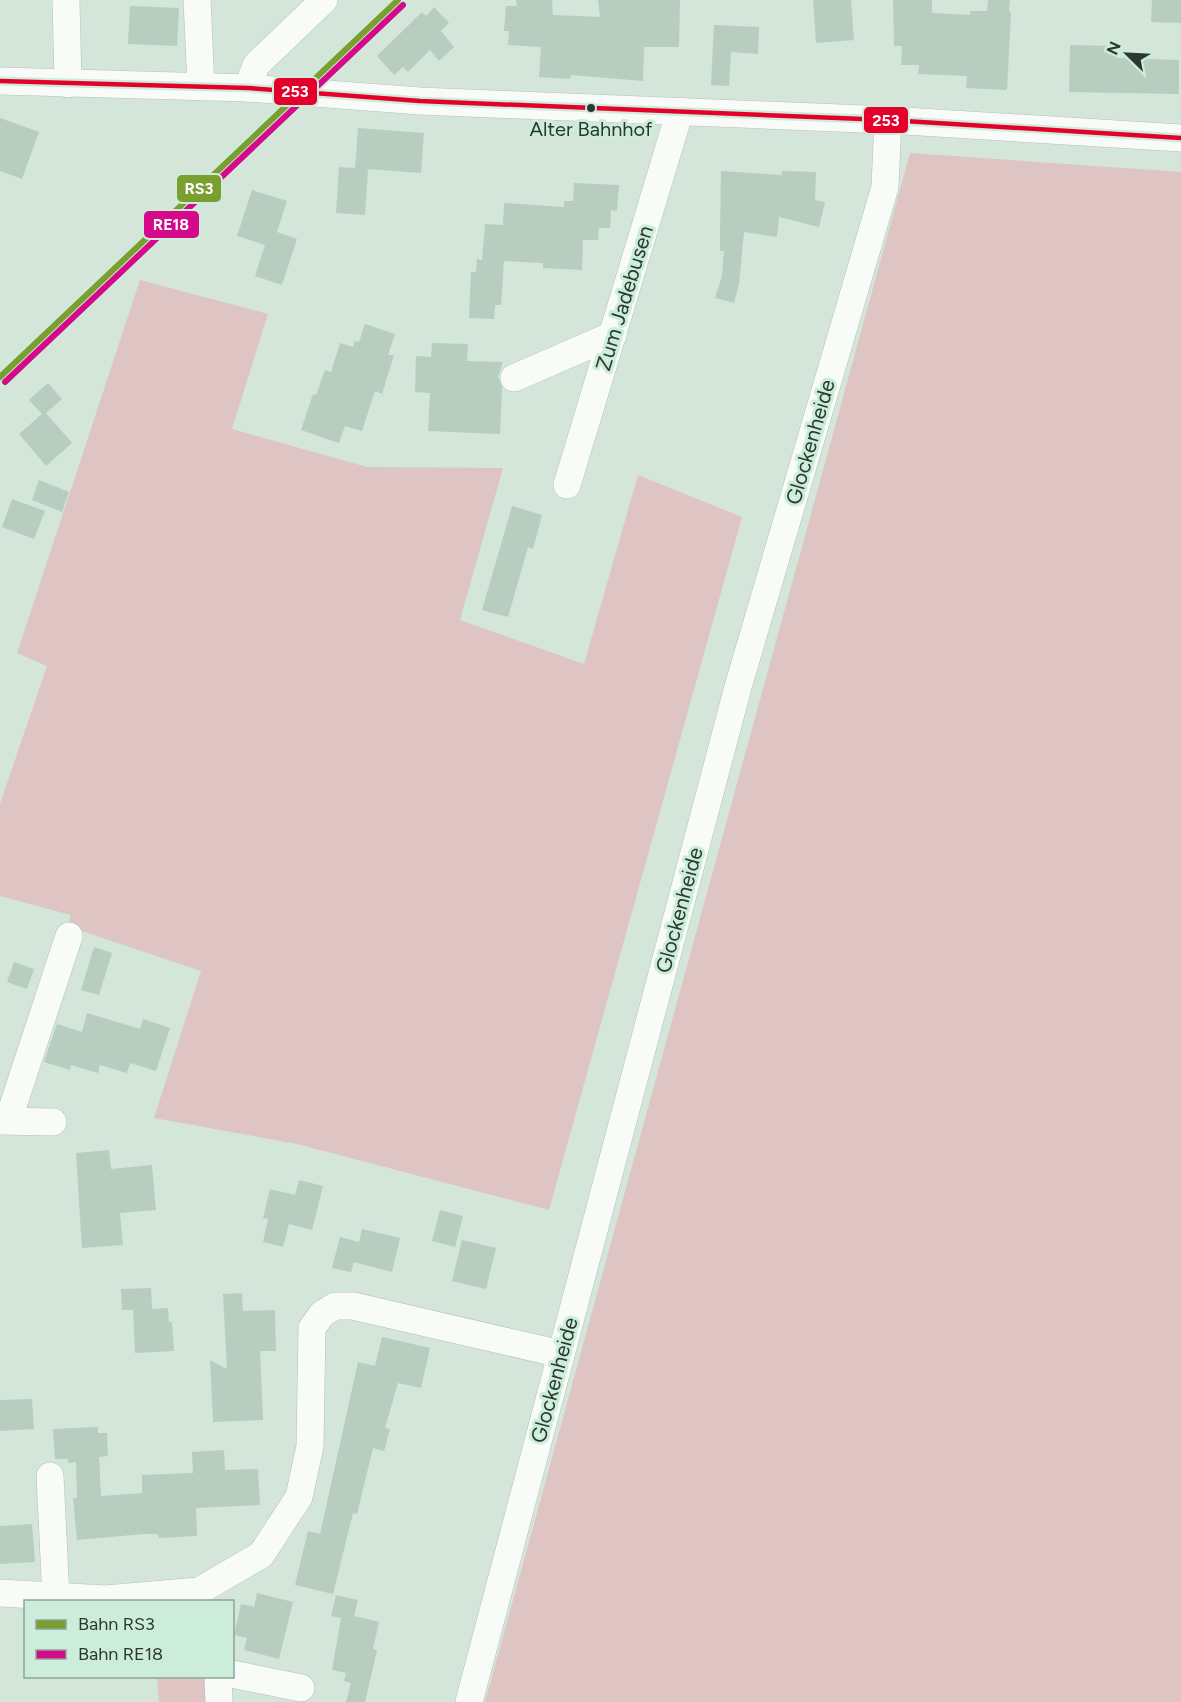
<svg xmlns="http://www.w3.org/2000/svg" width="1181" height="1702" font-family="Figtree,sans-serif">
<rect width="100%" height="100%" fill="#d4e5da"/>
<g fill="#dec5c3">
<polygon points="910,153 1181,172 1181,1702 485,1702"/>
<polygon points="140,280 268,314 232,429 367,467 503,468 460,620 584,664 638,475 742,517 549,1210 297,1144 154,1118 201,971 67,926 71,915 0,896 0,804 47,666 17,653"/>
<polygon points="157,1677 209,1677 211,1702 159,1702"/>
</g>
<g fill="#b7cdc0">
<polygon points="516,0 552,0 553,15 600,17 598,0 680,0 679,47 644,47 643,81 571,75 570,79 539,77 541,47 508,45 509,31 504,31 506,6 517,6"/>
<polygon points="813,0 851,0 854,40 816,43"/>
<polygon points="893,0 932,0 932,13 970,15 970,11 987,11 988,0 1010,0 1009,12 1011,13 1007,90 966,88 967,76 918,74 919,65 901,65 902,46 894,46"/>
<polygon points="1152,0 1181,0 1181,23 1151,22"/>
<polygon points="130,6 179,8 177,46 128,44"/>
<polygon points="434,7 449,23 441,31 454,47 439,61 430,50 408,72 403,67 394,75 377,56 422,12 426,16"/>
<polygon points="714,25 759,27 758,54 731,52 729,86 711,85"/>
<polygon points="1070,45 1117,46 1117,58 1179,60 1179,94 1069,92"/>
<polygon points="0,118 39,132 22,179 0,171"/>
<polygon points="358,128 424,133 421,173 368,169 365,215 336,213 339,167 355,168"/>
<polygon points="721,171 782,175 782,171 816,172 815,200 825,202 819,227 779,217 777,237 744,232 739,284 734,303 715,298 722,276 724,251 720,251 720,236"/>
<polygon points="574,183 619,185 617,211 611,210 610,228 599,228 598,240 583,240 582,270 543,268 543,263 504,261 501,305 495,305 494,319 469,318 471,272 476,272 477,259 482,260 485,224 503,225 504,203 564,207 564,201 573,201"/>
<polygon points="252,190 287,201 277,232 297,239 282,285 255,276 265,245 237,236"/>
<polygon points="365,324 395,334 388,355 394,355 382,394 375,391 362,431 345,426 339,443 301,430 313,394 316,395 325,370 331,372 340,343 353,347 355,341 359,342"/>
<polygon points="432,343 468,344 467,361 503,362 498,377 502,387 500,434 428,431 430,393 415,392 416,356 431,357"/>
<polygon points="48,383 62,399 46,413 72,443 46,466 19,434 42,414 29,400"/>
<polygon points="39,480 69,492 62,512 32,500"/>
<polygon points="12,499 45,511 34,539 2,527"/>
<polygon points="512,506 542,515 533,549 528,547 508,617 482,610"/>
<polygon points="94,947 112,953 99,995 81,990"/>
<polygon points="14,962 34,969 27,989 7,982"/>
<polygon points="87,1013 140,1029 143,1019 170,1028 156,1071 130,1063 127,1073 100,1065 98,1073 71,1065 70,1070 44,1062 57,1024 82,1032"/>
<polygon points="109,1150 111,1169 152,1165 156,1210 120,1213 123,1245 82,1248 76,1153"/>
<polygon points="299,1180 323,1186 312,1230 289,1224 283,1247 263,1242 268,1219 263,1218 270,1189 295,1195"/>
<polygon points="440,1210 463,1216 455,1247 432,1241"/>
<polygon points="362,1229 400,1238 392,1272 354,1262 351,1272 332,1268 340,1237 359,1242"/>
<polygon points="462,1240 496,1248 486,1289 452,1281"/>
<polygon points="151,1288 152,1309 168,1308 169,1322 172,1322 174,1351 135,1353 133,1310 122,1310 121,1289"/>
<polygon points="242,1293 243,1311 275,1310 276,1351 260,1351 263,1420 213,1422 210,1360 227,1369 223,1294"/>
<polygon points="382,1337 430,1348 421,1388 398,1383 385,1428 390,1429 384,1451 373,1448 357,1514 353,1513 333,1594 295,1585 308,1531 320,1534 358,1362 375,1366"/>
<polygon points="32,1399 34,1429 0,1431 0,1400"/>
<polygon points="98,1427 98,1433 107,1433 108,1456 99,1457 101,1496 142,1493 142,1475 193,1473 192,1452 224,1450 225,1470 258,1469 260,1505 196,1508 197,1536 159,1538 158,1534 144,1534 77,1540 73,1498 77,1498 76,1462 68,1463 68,1459 55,1459 53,1429"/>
<polygon points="32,1524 35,1562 0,1564 0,1526"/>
<polygon points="257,1593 293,1602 279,1659 244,1650 247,1638 234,1635 241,1604 254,1607"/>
<polygon points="336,1595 358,1600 354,1616 379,1622 373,1649 377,1650 365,1702 346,1702 351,1683 344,1681 346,1673 332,1670 341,1618 331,1616"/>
</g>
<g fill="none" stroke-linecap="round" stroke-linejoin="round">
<defs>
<g id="minor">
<polyline points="66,0 68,84"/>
<polyline points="197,0 201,87"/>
<polyline points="0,81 248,88 420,101 888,120 1181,138"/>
<polyline points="248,88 256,65 324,0"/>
<polyline points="514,378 613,335"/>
<polyline points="567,485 680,111"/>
<polyline points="0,1121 53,1122"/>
<polyline points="8,1121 69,936"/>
<polyline points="50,1476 56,1598"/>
<polyline points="0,1593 105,1599 199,1591 261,1555 299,1497 310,1446 312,1328 322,1314 335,1306 353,1306 561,1354"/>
<polyline points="232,1674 301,1688"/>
<polyline points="218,1676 219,1702"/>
<polyline points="469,1702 738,687 885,187 888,120"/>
</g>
</defs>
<use href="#minor" stroke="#b3c2b9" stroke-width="28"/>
<use href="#minor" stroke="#f9fbf9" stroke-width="27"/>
<defs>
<polyline id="bus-1" points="0,81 248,88 420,101 888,120 1181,138"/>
</defs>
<use href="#bus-1" stroke="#ccedd9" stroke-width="9"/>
<use href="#bus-1" stroke="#e4002b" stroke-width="4.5"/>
<defs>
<polyline id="rail-1" points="0,377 398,0"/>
<polyline id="rail-2" points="5,382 403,5"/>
</defs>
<use href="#rail-1" stroke="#ccedd9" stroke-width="10"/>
<use href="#rail-2" stroke="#ccedd9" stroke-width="10"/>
<use href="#rail-1" stroke="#7a9f30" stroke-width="6"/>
<use href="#rail-2" stroke="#d7098b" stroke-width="6"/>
</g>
<circle fill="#2c3831" stroke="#ccedd9" stroke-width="2" cx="591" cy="108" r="5"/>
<g text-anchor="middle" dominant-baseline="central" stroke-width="6" stroke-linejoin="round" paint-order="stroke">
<g font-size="20" fill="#2c3831" stroke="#ccedd9">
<text x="591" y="129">Alter Bahnhof</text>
</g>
<g font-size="21" fill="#2c3831" stroke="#ccedd9">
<text transform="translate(624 298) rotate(-73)">Zum Jadebusen</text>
<text transform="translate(810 442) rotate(-74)">Glockenheide</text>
<text transform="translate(679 910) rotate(-75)">Glockenheide</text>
<text transform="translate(554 1380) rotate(-75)">Glockenheide</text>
</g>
</g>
<g stroke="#ccedd9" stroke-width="2">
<rect x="273" y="77" width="45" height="29" rx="6" fill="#e4002b"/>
<rect x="863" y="106" width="46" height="28" rx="6" fill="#e4002b"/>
<rect x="176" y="174" width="46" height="29" rx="6" fill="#7a9f30"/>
<rect x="143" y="210" width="57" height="29" rx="6" fill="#d7098b"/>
</g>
<g font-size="16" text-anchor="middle" font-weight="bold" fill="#fff">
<text x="295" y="97">253</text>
<text x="886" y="126">253</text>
<text x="199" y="194">RS3</text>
<text x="171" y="230">RE18</text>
</g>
<rect x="24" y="1600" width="210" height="78" fill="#ccedd9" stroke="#8ca596" stroke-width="1.5"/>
<rect x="36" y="1620" width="30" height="9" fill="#7a9f30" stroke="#8ca596" stroke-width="1.5"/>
<text x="78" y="1630" font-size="18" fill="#2c3831">Bahn RS3</text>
<rect x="36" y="1650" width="30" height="9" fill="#d7098b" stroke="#8ca596" stroke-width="1.5"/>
<text x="78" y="1660" font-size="18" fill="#2c3831">Bahn RE18</text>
<g transform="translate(1127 54) rotate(294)" stroke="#ccedd9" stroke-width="4.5" paint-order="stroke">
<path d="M0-4.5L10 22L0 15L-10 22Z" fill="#2c3831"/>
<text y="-9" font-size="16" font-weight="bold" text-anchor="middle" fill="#2c3831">N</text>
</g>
</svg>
